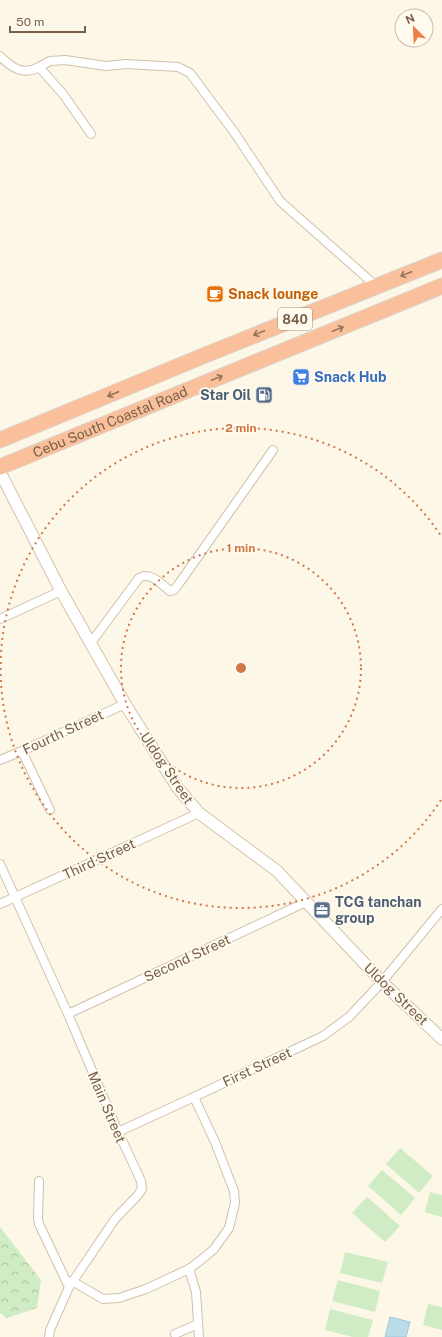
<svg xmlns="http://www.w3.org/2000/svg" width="442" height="1337" font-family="'Public Sans',sans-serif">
<defs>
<pattern id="forest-crowns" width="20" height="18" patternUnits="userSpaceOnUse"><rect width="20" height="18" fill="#d0ecc4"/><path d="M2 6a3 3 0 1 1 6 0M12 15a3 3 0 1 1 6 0" fill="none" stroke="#aec3a1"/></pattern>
</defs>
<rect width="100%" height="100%" fill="#fdf7e7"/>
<polygon fill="url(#forest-crowns)" points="0,1227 41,1280 37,1308 7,1318 0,1313"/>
<g fill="#d0ecc4">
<polygon points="400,1148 433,1176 419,1193 386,1164"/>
<polygon points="382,1170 415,1198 401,1215 368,1186"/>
<polygon points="430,1192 442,1195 442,1217 425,1212"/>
<polygon points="367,1197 400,1226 385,1242 352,1213"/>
<polygon points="345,1252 388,1262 382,1283 340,1273"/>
<polygon points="338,1280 380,1291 375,1312 332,1301"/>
<polygon points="428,1304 442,1307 442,1330 423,1325"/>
<polygon points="330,1309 373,1320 368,1337 353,1337 325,1330"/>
</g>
<polygon fill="#badce9" stroke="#a0cbdb" points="390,1317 410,1322 406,1337 385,1337"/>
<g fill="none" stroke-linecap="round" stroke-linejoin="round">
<defs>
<g id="street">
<path d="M0,56C12,68 23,76 39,67L63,94L91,134"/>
<polyline points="39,67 50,61 65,60 106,66 126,64 178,67 190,73 234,132 280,201 376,286"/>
<polyline points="0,619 61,591"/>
<path d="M90,644L139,578C150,571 161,584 170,591L174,590L178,585L273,450"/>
<polyline points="22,751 50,810"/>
<polyline points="0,760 22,751 125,704"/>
<polyline points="0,864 68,1014 116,1127 141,1181 142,1189 138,1195 115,1219 69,1287 50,1330 49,1337"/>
<polyline points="0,904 199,813"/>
<polyline points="68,1014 306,902"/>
<polyline points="118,1132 194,1097 323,1036 349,1017 382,982 442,909"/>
<polyline points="39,1181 38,1219 39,1224 69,1287"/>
<polyline points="189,1269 196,1292 199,1337"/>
<polyline points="72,1281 103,1299 119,1298 146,1289 189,1269 201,1260 214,1249 229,1228 235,1203 234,1191 215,1142 194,1097"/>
<polyline points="175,1334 198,1324"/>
</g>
<polyline id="secondary" points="0,472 61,591 125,704 177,787 199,813 277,871 382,982 442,1039"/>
<g id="highway">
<polyline points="0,440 203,356 442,260"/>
<path id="s1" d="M0,467L442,286"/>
</g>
</defs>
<use href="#street" stroke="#d0c0ac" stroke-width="10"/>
<use href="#secondary" stroke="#d6c3ab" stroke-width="13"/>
<use href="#highway" stroke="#dcd6d0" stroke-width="17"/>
<use href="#street" stroke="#fff" stroke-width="8"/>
<use href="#secondary" stroke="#fff" stroke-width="11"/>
<use href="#highway" stroke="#fac09b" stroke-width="15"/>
</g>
<defs><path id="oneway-shaft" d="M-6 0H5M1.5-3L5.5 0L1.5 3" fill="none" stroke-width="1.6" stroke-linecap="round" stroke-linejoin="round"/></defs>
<g stroke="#937359">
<use href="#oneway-shaft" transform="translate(406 274) rotate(158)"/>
<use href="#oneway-shaft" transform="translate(338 329) rotate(-22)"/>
<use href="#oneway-shaft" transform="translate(259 333) rotate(158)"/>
<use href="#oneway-shaft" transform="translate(217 378) rotate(-22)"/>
<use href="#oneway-shaft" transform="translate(113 394) rotate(157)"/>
</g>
<g fill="none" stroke="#d07848" stroke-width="2" stroke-dasharray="2 4">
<circle cx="241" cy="668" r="120"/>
<path d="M441 800A240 240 0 1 1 441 536"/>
</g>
<defs>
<symbol id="cafe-square" viewBox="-11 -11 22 22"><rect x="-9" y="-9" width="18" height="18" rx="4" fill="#e8710a" stroke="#fffbef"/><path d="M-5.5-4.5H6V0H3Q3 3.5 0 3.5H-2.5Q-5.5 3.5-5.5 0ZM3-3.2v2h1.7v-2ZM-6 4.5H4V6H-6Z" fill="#fff"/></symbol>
<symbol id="supermarket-square" viewBox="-11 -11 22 22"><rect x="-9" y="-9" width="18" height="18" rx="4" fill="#3f7fe0" stroke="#fffbef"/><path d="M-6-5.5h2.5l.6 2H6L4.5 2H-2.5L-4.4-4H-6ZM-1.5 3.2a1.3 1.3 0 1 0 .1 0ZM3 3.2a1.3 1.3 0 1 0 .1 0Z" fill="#fff"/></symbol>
<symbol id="fuel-square" viewBox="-11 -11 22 22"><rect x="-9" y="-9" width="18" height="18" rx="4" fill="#5c6f8a" stroke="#fffbef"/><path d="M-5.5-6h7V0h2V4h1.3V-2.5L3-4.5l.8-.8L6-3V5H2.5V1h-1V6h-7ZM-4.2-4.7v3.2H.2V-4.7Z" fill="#fff"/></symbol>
<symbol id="office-square" viewBox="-11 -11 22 22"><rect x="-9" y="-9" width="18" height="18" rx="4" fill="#5c6f8a" stroke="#fffbef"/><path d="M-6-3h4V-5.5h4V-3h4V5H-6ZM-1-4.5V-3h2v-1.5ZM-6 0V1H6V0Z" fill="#fff"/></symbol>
</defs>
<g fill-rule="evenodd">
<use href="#cafe-square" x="205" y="284" width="20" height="20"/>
<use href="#supermarket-square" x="291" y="367" width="20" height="20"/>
<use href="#fuel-square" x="254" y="385" width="20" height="20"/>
<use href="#office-square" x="312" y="900" width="20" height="20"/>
</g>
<g text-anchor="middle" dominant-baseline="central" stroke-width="3.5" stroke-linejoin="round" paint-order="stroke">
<rect fill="#fffbef" stroke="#a18e7b" stroke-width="1" x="278" y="308" width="34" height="22" rx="3"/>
<g font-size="13" font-weight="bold" fill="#796049">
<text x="295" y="319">840</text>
</g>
<g font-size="14" font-weight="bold" fill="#c56008" stroke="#fffbef" text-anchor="start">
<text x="228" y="294">Snack lounge</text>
</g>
<g font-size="14" font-weight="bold" fill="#366cbe" stroke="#fffbef" text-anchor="start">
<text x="314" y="377">Snack Hub</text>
</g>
<g font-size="14" font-weight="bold" fill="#4e5e75" stroke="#fffbef" text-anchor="end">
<text x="251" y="395">Star Oil</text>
<text x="335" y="902" text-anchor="start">TCG tanchan<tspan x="335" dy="16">group</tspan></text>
</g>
<g font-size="14" fill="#796049" stroke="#fffbef">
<text stroke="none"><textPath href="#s1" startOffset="119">Cebu South Coastal Road</textPath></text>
<text transform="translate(63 732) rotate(-25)">Fourth Street</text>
<text transform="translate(167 768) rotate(56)">Uldog Street</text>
<text transform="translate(99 859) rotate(-25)">Third Street</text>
<text transform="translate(187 958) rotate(-25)">Second Street</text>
<text transform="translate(396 994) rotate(44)">Uldog Street</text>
<text transform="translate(257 1067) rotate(-25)">First Street</text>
<text transform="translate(107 1107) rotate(67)">Main Street</text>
</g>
</g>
<circle cx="241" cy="668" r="6" fill="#d07848" stroke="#fffbef" stroke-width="2"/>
<g font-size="12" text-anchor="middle" font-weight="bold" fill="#d07848" stroke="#fffbef" stroke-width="3.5" stroke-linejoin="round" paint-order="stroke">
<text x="241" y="432">2 min</text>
<text x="241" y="552">1 min</text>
</g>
<g transform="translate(414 28) rotate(336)"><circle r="19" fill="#fffbef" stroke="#c9bdad"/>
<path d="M0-3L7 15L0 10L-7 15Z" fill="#ed8047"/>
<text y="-6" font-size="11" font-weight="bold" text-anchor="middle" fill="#796049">N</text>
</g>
<path d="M10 26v6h75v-6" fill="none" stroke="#796049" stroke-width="2"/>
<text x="16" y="26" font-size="12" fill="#796049" stroke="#fffbef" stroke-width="3" paint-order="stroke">50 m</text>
</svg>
